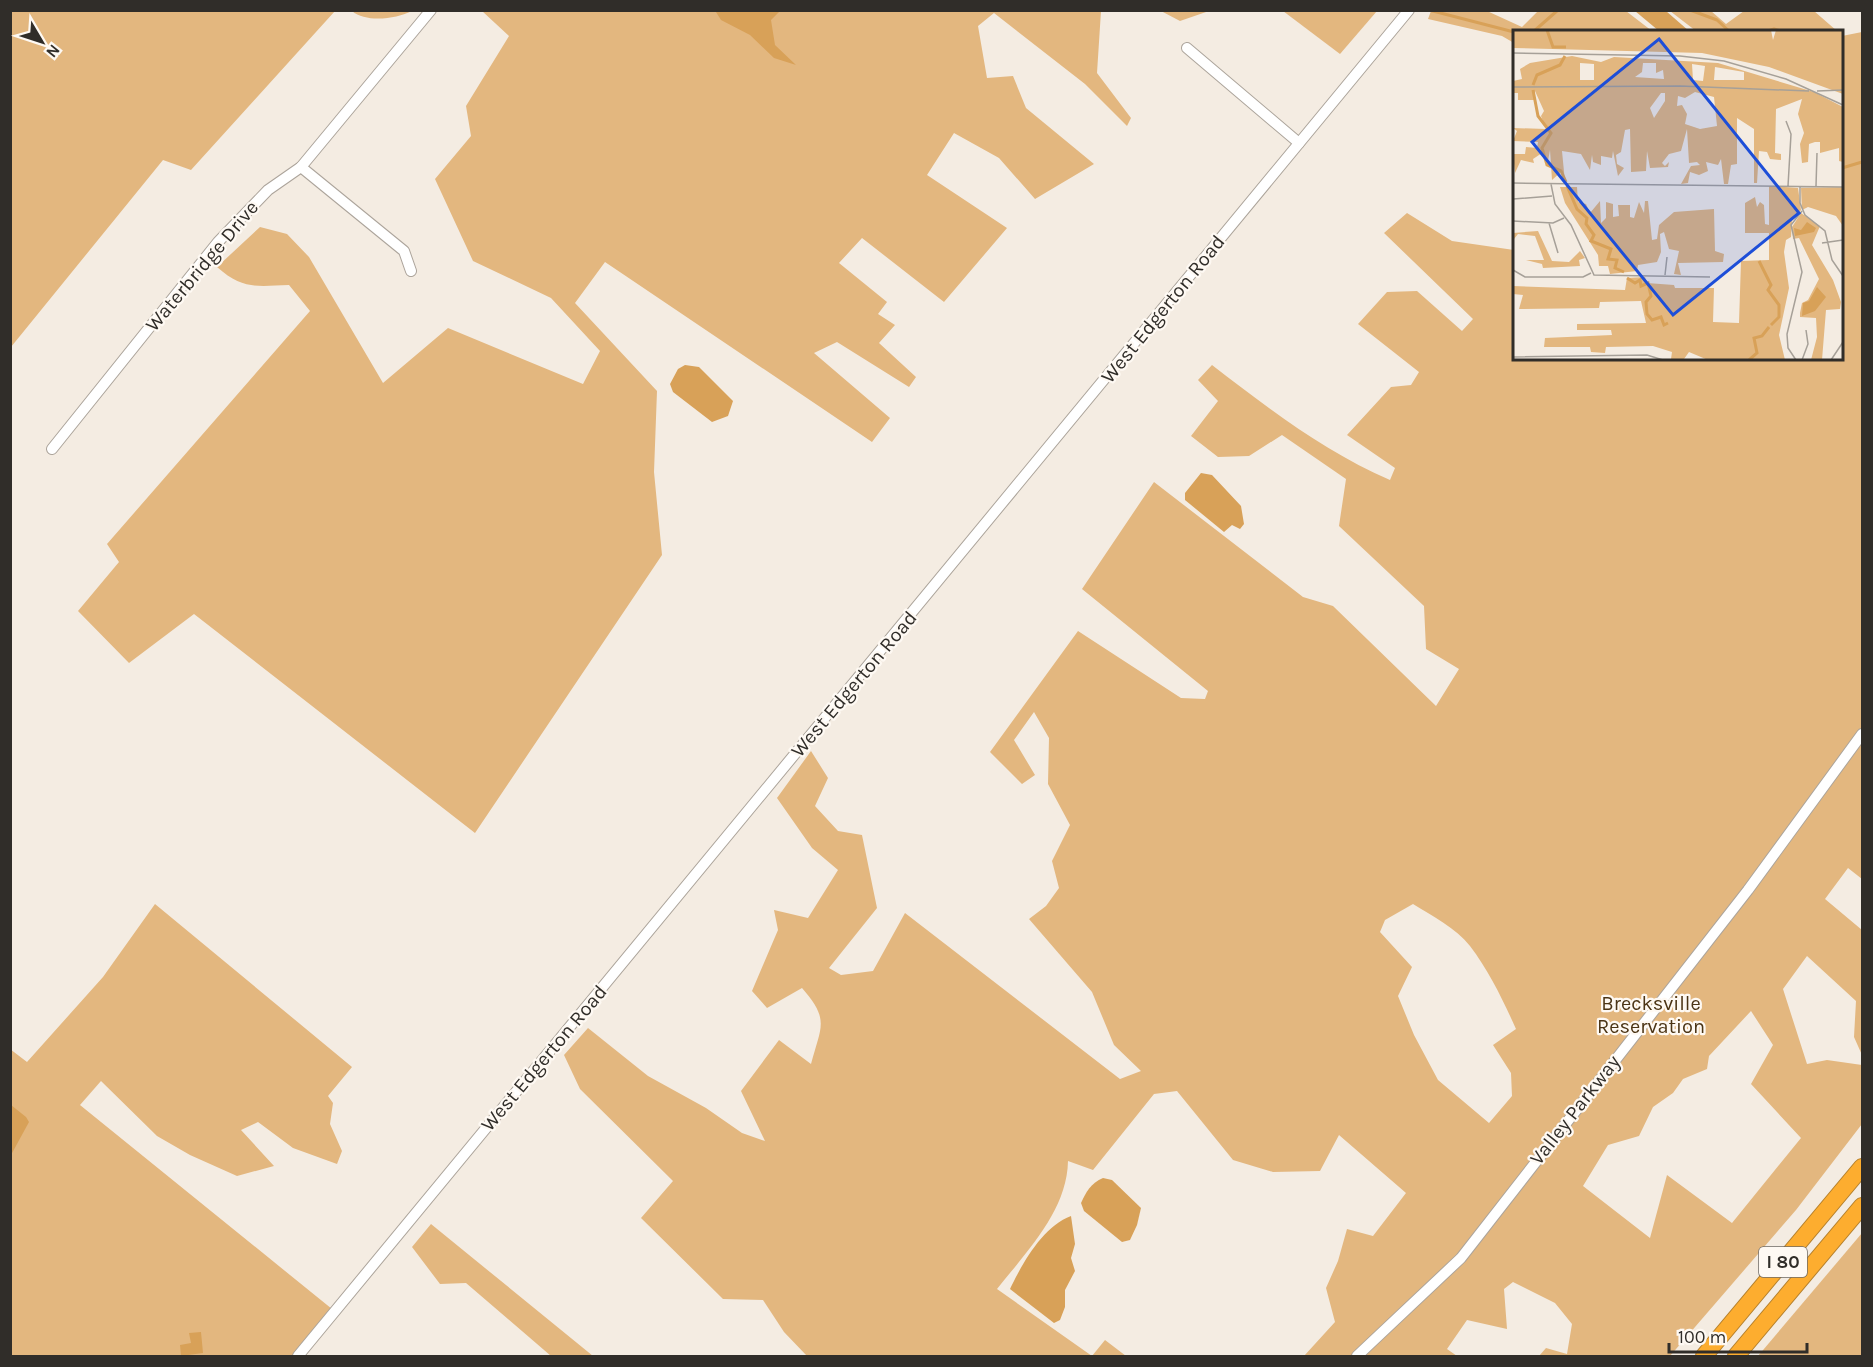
<svg xmlns="http://www.w3.org/2000/svg" width="1873" height="1367" font-family="Karla,sans-serif">
<rect width="100%" height="100%" fill="#f4ece2"/>
<g fill="#e3b77f" fill-rule="evenodd">
<polygon points="11,10 335,11 191,170 163,160 11,347"/>
<path d="M352,11H412C396,19 366,23 352,11Z"/>
<path d="M482,11H1101L1097,73L1131,118L1127,126L1085,84L994,13L978,26L987,78L1013,76L1026,108L1094,164L1035,199L999,158L954,133L927,175L1007,228L944,302L862,238L839,263L887,302L878,314L895,325L879,343L916,377L909,387L837,342L814,353L890,418L872,442L605,262L575,303L657,391L654,472L662,555L475,833L194,614L129,663L78,611L119,562L107,544L310,311L289,285C257,286 243,290 217,267L260,227L287,234L309,257L383,383L448,328L583,384L600,351L551,298L473,261L435,179L471,136L466,106L509,36Z"/>
<polygon points="1161,11 1209,11 1180,21"/>
<polygon points="1283,11 1377,11 1340,54"/>
<polygon points="1431,11 1487,11 1522,27 1538,11 1626,11 1652,31 1514,32 1514,43 1502,36 1428,19"/>
<polygon points="1670,11 1711,11 1726,24 1744,11 1814,11 1837,31 1696,31"/>
<path d="M1862,32V879L1848,868L1825,899L1862,930V1055L1854,1037L1856,1001L1807,956L1783,989L1807,1064L1827,1060L1862,1065V1124L1796,1210L1670,1356H1539L1546,1348L1567,1354L1572,1324L1555,1303L1513,1282L1504,1289L1507,1329L1467,1320L1447,1349L1457,1356H1304L1335,1322L1326,1288L1338,1261L1347,1229L1373,1236L1406,1193L1339,1135L1320,1171L1273,1172L1233,1160L1177,1091L1154,1094L1093,1170L1068,1161C1067,1211 1027,1251 997,1289L1092,1356H807L784,1332L763,1300L723,1299L641,1218L673,1181L580,1089L564,1055L588,1028L648,1076L706,1108L742,1133L765,1141L741,1091L779,1040L811,1064C821,1026 830,1020 802,988L767,1008L752,991L778,930L774,910L808,918L838,870L812,848L777,798L811,751L828,778L815,806L838,831L862,835L877,908L829,968L841,975L873,971L905,913L1120,1079L1141,1071L1114,1045L1092,992L1029,919L1046,906L1059,888L1052,861L1070,825L1048,784L1049,738L1034,712L1014,740L1035,775L1022,784L990,752L1078,631L1181,698L1205,699L1208,691L1082,589L1154,482L1303,597L1333,606L1436,706L1459,669L1426,649L1424,606L1339,526L1346,479L1282,435L1249,456L1218,457L1191,436L1218,401L1198,380L1212,365C1268,408 1325,452 1390,480L1395,468L1347,435L1391,387L1411,385L1419,372L1358,324L1387,292L1417,291L1462,331L1473,319L1384,233L1407,213L1452,241L1514,250V358H1842V36ZM1413,904C1432,916 1456,928 1470,946C1489,971 1503,1000 1516,1029L1493,1045L1511,1073L1512,1096L1489,1123L1438,1080L1414,1035L1398,996L1412,967L1380,932L1385,920ZM1751,1011L1773,1045L1751,1084L1801,1138L1732,1223L1667,1175L1650,1238L1583,1186L1608,1145L1639,1136L1653,1107L1673,1093L1683,1079L1707,1069L1709,1056Z"/>
<polygon points="155,904 352,1067 328,1096 333,1103 330,1124 342,1151 337,1164 293,1148 258,1122 241,1130 274,1166 237,1176 190,1155 157,1136 101,1081 80,1105 332,1309 293,1356 11,1356 10,1049 27,1062 103,977"/>
<polygon points="431,1224 593,1356 551,1356 466,1283 440,1284 412,1247"/>
<polygon points="1862,1233 1862,1356 1758,1356"/>
<polygon points="1105,1340 1126,1356 1092,1356"/>
</g>
<g fill="#d8a158">
<polygon points="719,11 780,11 771,20 775,45 796,65 774,58 750,35 721,20 716,12"/>
<polygon points="1635,11 1666,11 1689,31 1659,31"/>
<polygon points="685,365 699,367 733,401 728,416 712,422 673,392 670,384 678,369"/>
<polygon points="1201,473 1212,475 1241,506 1244,524 1240,529 1232,525 1224,532 1185,500 1185,493"/>
<polygon points="11,1105 26,1117 29,1122 11,1155"/>
<path d="M1103,1178L1112,1180L1141,1208L1137,1225L1130,1240L1122,1242L1084,1211L1081,1203C1086,1192 1091,1183 1103,1178Z"/>
<path d="M1071,1216L1075,1244L1071,1258L1075,1271L1065,1290V1307L1060,1320L1054,1323L1010,1289C1022,1264 1043,1226 1071,1216Z"/>
<polygon points="201,1332 203,1353 181,1356 180,1345 191,1343 189,1333"/>
</g>
<g fill="none" stroke-linecap="round" stroke-linejoin="round">
<g stroke="#d8a158" stroke-width="3">
<polyline points="1429,10 1514,32"/>
<polyline points="1690,10 1717,20 1730,32"/>
<polyline points="1533,32 1558,10"/>
<polyline points="1765,32 1774,29 1784,32"/>
<polyline points="1842,168 1862,162"/>
</g>
<defs>
<g id="minor">
<polyline points="1187,48 1299,143"/>
<polyline points="301,167 404,251 411,271"/>
<polyline points="52,449 218,242 268,190 301,167 431,10"/>
<polyline points="298,1356 1409,10"/>
<polyline points="1357,1356 1461,1258 1748,890 1862,734"/>
</g>
<g id="highway">
<polyline points="1704,1356 1862,1167"/>
<polyline points="1736,1356 1862,1206"/>
</g>
</defs>
<use href="#minor" stroke="#aca49b" stroke-width="12"/>
<use href="#highway" stroke="#b5802d" stroke-width="18"/>
<use href="#minor" stroke="#fff" stroke-width="10"/>
<use href="#highway" stroke="#fdad2f" stroke-width="16"/>
</g>
<g text-anchor="middle" dominant-baseline="central" stroke-width="4.5" stroke-linejoin="round" paint-order="stroke">
<rect fill="#fef9f3" stroke="#6e6a66" stroke-width="1.5" x="1759" y="1247" width="48" height="30" rx="4.5"/>
<g font-size="18" font-weight="bold" fill="#302d29">
<text x="1783" y="1262">I 80</text>
</g>
<g font-size="20" fill="#302d29" stroke="#fef9f3">
<text transform="translate(202 266) rotate(-50)">Waterbridge Drive</text>
<text transform="translate(1163 309) rotate(-51)">West Edgerton Road</text>
<text transform="translate(854 684) rotate(-50)">West Edgerton Road</text>
<text transform="translate(544 1058) rotate(-50)">West Edgerton Road</text>
<text transform="translate(1575 1110) rotate(-52)">Valley Parkway</text>
</g>
<g font-size="20" fill="#4b3415" stroke="#fef9f3">
<text x="1651" y="1003">Brecksville<tspan x="1651" dy="23">Reservation</tspan></text>
</g>
</g>
<g transform="translate(1513 30)">
<rect width="330" height="330" fill="#f4ece2"/>
<path d="M0,0H258L260,10L263,0H330V64L256,37L189,23L0,18ZM59,26L88,32L101,27L205,33L301,62L330,77V132L326,131V118L307,123V112H302L296,114L295,132L289,133L287,114L291,103L285,84L289,69L263,79L262,123L268,124V130L257,129L254,122L246,121L244,153H241V99L224,88V134L218,135L215,154H211L208,129L205,135L193,132L195,141L186,145L177,142L175,153L168,154L178,136L187,135L184,132L176,133L174,99L168,121L156,124L149,133L152,136L156,132L155,137L137,138L134,121L133,141L118,142L117,99L112,100L108,122L103,125L104,134L111,138L105,146L100,121L99,128L88,126V135L80,132L79,125L77,140L68,124L49,121L52,152L48,142L39,150L37,120L35,131L29,123L20,129L21,133L8,130L2,143L0,124H12L13,117L24,118L25,112L0,111L4,101L0,98L33,99L28,86L31,81L22,61L21,70H5V63H0V51L9,49L7,39L17,33ZM67,33L81,34V50H67ZM130,33H143V43L150,40L151,49L122,47L129,42ZM179,34L192,36L190,51L180,50ZM202,37L231,42V50H201ZM182,62L201,67L204,96L187,99L172,94L174,84L169,75L164,76L165,66L172,68ZM148,63H152V71L141,88L137,78ZM256,156L285,158L288,180L279,191L278,207L273,210L271,222L276,258L266,305L272,330H195L176,322L171,329H158L159,322L140,316L93,317L92,323L78,322L77,317H31L32,308L99,305L98,300H64V294L133,293L128,271L87,272L86,278L6,279L10,265L0,264V256L112,260L114,248L132,247L134,253L161,255L162,258H201L200,292L226,293L228,231L256,230V203H232V173L242,167L244,177L247,172L251,175L252,194L256,195ZM47,157H64L65,172L73,174L77,183L87,171L88,193L93,188V172L100,174V187L106,186L105,175H117V187L121,188L126,172L131,183L132,171H135L139,210L144,209L146,195L161,182L201,179L202,221L211,224L210,232L165,233L168,245L161,244L166,221L156,219L151,202L147,204L148,222L144,232L125,235L124,241L97,244L95,236H86L85,225L52,173ZM330,157V196L323,186L295,177L289,180L288,158ZM288,183L307,196L299,215L320,250L328,272L327,279L313,280L309,330H298L304,307L303,288L287,287V283L289,273L295,270L306,249L286,208L280,209L279,197ZM25,201L39,231L56,232L67,221L72,228L66,230L67,236L30,238L29,234L13,230H31L22,206L5,204L1,209L0,203Z" fill="#e3b77f" fill-rule="evenodd"/>
<path d="M294,192L303,198L301,202L282,206L281,198L288,200ZM304,257L313,267L302,281L289,286L290,273L296,271Z" fill="#d8a158"/>
<path fill="none" stroke="#d8a158" stroke-width="3" d="M34,0L40,17H53M20,55L24,45L47,35L52,26M20,60L25,86L38,103L29,118L34,135L48,141L53,152M54,156L64,179L74,188L73,194L81,205L78,211L98,219L95,229L104,230L102,238L111,242M246,231L258,255L255,260L266,275V287L258,295M114,248L122,253L127,250L128,256L135,253L138,266L133,272L134,284L139,290L148,287L151,295L155,293M236,330L244,323L241,308L249,306L256,297"/>
<path fill="none" stroke="#a6a098" stroke-width="1.5" d="M0,23L167,26L211,31L273,49L330,75M0,57L167,56L296,61M304,61L330,60M273,91L278,104L275,156M0,153L330,157M38,154L42,174L58,195L81,245L197,247M303,156L304,123M287,157V173V157M0,169L39,166M287,173L292,185L312,201L319,230L330,246M0,191L40,193L51,188M36,193L45,223M309,213L330,210M0,240L12,247H70L78,243M152,245L154,227M0,327L134,325L150,330M283,330L275,318L274,304L289,242L278,195L289,181M289,330L295,314L293,300M318,330L330,312"/>
<path fill="#1d4ed8" fill-opacity="0.15" stroke="#1d4ed8" stroke-width="3" d="M146,9L286,183L160,285L19,112Z"/>
<rect width="330" height="330" fill="none" stroke="#302d29" stroke-width="3"/>
</g>
<rect width="1873" height="1367" fill="none" stroke="#302d29" stroke-width="24"/>
<g transform="translate(42 42) rotate(129)" stroke="#fef9f3" stroke-width="4.5" paint-order="stroke">
<path d="M0-4.5L10 22L0 15L-10 22Z" fill="#302d29"/>
<text y="-9" font-size="16" font-weight="bold" text-anchor="middle" fill="#302d29">N</text>
</g>
<path d="M1669 1343v9h138v-9" fill="none" stroke="#302d29" stroke-width="3"/>
<text x="1678" y="1343" font-size="18" fill="#302d29" stroke="#fef9f3" stroke-width="4.5" paint-order="stroke">100 m</text>
</svg>
